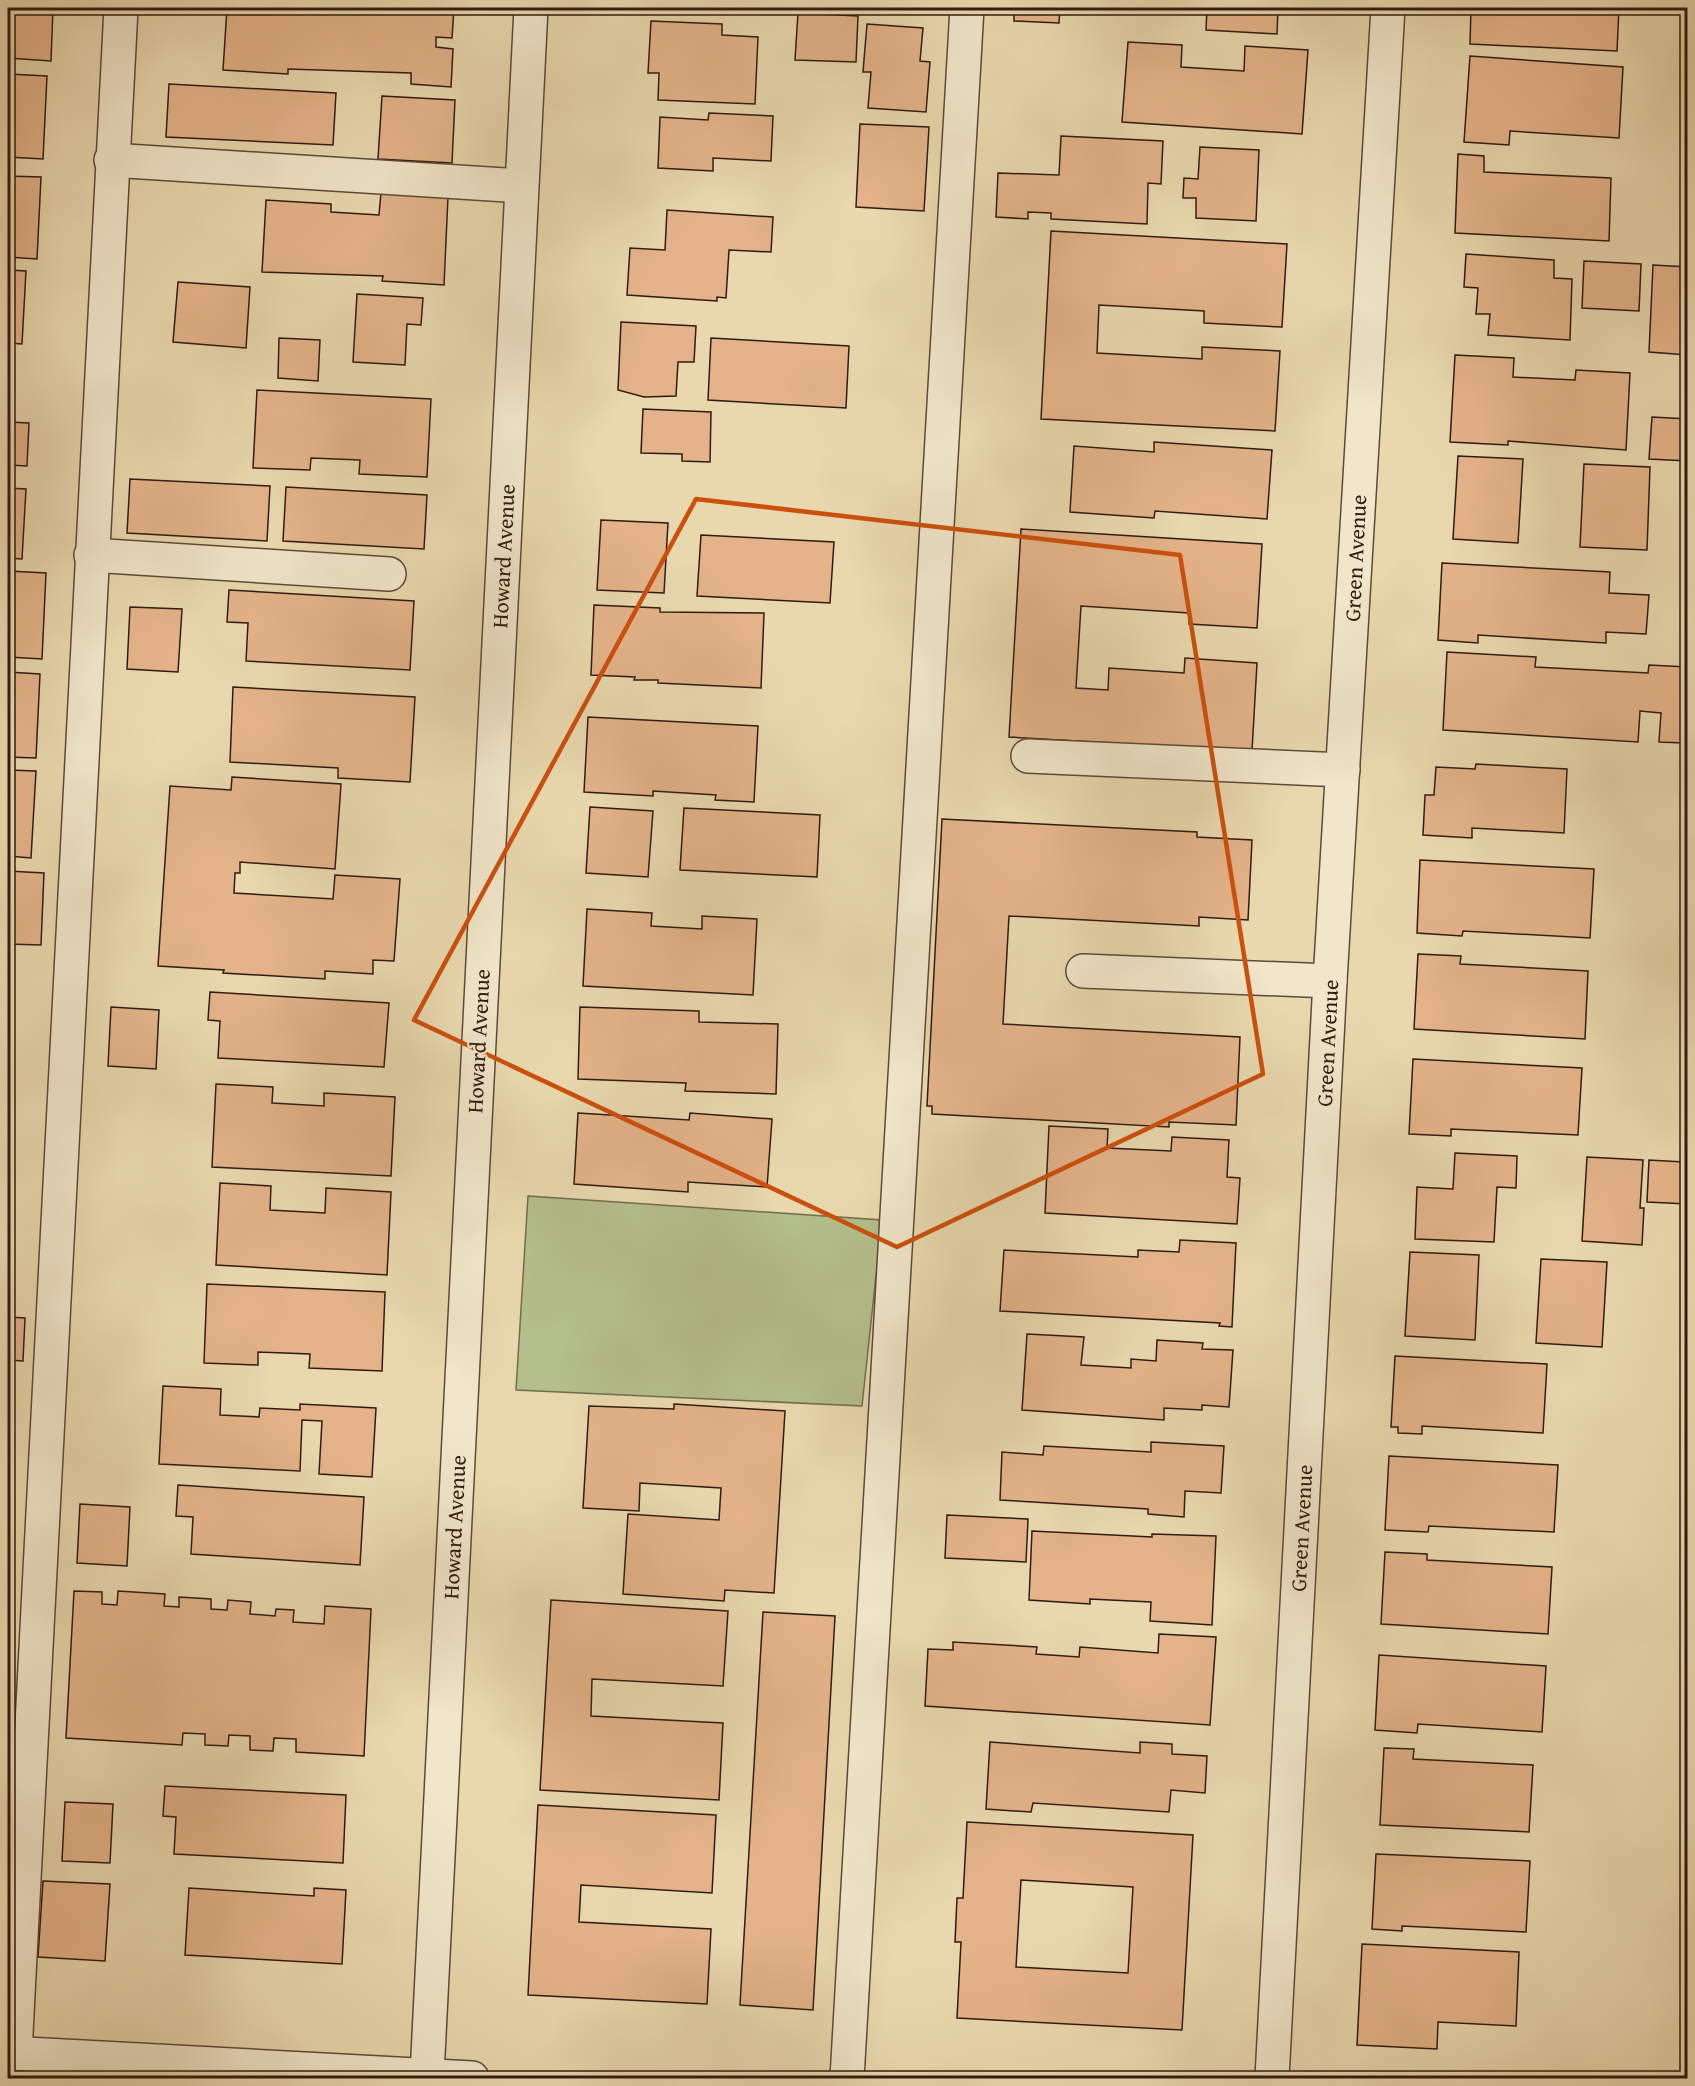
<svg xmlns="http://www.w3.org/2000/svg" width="1695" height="2086" font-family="'Gentium Book Plus',serif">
<rect width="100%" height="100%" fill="#e9d8ae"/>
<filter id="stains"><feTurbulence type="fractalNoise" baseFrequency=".00333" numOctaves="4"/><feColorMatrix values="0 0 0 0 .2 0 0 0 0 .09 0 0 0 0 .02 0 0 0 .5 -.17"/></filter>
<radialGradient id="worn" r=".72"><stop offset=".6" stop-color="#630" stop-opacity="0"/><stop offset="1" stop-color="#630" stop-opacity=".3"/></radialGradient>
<polygon fill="#b4bf8c" stroke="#726d4e" stroke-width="1.5" points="528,1196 882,1220 862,1406 516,1390"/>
<g fill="#e4b38a" stroke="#301b10" stroke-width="1.5" fill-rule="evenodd">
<polygon points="8,8 53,8 51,61 8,58"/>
<polygon points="227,8 454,8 452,38 436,37 436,47 453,49 451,87 411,84 411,73 288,69 288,74 223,70"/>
<polygon points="1014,8 1060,8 1059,23 1014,21"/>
<polygon points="1207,8 1278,8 1277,34 1206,30"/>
<polygon points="1471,8 1619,8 1617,51 1470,44"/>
<polygon points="798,13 858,16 856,62 795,60"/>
<polygon points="651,21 722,24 722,35 758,37 755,104 658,100 659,73 648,73"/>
<polygon points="867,24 923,28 920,61 930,62 926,112 868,108 871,72 863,72"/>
<polygon points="1128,42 1182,45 1181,67 1244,71 1245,46 1308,50 1302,134 1122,122"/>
<polygon points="1470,56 1623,67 1619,138 1510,131 1509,145 1464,142"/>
<polygon points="8,74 47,76 43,159 8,157"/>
<polygon points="169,84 336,93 333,145 166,137"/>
<polygon points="382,96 455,100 452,163 378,159"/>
<polygon points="709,113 773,116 771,161 713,158 713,171 658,168 660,117 708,120"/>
<polygon points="860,124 929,127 924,211 856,207"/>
<polygon points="1061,136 1163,141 1161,184 1148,183 1147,224 1051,219 1051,213 1028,212 1028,219 996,217 998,173 1059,175"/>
<polygon points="1200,147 1259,150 1256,221 1196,218 1196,198 1183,198 1184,178 1198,179"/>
<polygon points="1458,154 1484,156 1484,172 1611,178 1609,241 1455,233"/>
<polygon points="8,176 41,177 37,259 8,257"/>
<polygon points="381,193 448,197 444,285 382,281 383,276 262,272 266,200 331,204 331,212 379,215"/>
<polygon points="667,210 773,217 771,252 729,250 726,298 717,297 717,301 627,295 630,248 665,250"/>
<polygon points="1051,231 1287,244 1282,327 1204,323 1204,311 1099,305 1097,353 1202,359 1202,347 1280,351 1275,431 1041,419"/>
<polygon points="1466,254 1554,260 1554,278 1572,279 1570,340 1488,335 1490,314 1476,314 1478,288 1464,287"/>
<polygon points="1584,261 1641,264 1639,311 1582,308"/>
<polygon points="1653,265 1688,267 1688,355 1649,352"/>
<polygon points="8,270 26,271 22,344 8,343"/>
<polygon points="178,282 250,287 246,348 173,342"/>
<polygon points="357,294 423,298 421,325 407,324 405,365 353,362"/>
<polygon points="621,322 696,326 694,362 678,362 676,396 644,397 618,390"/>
<polygon points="279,338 320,340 318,381 278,378"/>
<polygon points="711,338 849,346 846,408 708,400"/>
<polygon points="1455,355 1514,358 1513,377 1575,380 1576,370 1630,373 1626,450 1508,441 1508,445 1450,442"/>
<polygon points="257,390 431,399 427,477 359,474 360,460 311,458 310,470 253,468"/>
<polygon points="643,409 711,412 710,462 682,461 682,454 641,453"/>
<polygon points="1652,417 1688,419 1688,461 1649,459"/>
<polygon points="8,422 29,423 27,466 8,465"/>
<polygon points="1154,442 1272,450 1267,519 1155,511 1154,518 1070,512 1074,446 1154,452"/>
<polygon points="1458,456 1523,459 1518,543 1453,539"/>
<polygon points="1584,464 1650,467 1647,550 1580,547"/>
<polygon points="130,479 270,486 267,541 127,533"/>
<polygon points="286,487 427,495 424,549 283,541"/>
<polygon points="8,488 26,489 22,559 8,558"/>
<polygon points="601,520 668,523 664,593 597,590"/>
<polygon points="1021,529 1262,544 1257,628 1189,624 1189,613 1081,606 1076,688 1108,690 1109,668 1184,673 1185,658 1257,663 1252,751 1009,737"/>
<polygon points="701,535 834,542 830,603 697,596"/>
<polygon points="1442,563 1610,572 1609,593 1649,595 1646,634 1606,632 1606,643 1478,635 1478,643 1438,640"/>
<polygon points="8,571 46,573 42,659 8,657"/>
<polygon points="229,590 414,601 410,670 246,661 248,623 227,622"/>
<polygon points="594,605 660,608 660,612 764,613 761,688 658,683 658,680 634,680 635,677 591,675"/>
<polygon points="130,607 182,609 178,672 127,669"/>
<polygon points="1447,652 1536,657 1535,667 1648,673 1649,665 1688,667 1688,750 1684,750 1684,743 1659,742 1661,713 1640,711 1638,742 1443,730"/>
<polygon points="8,672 40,674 36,758 8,757"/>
<polygon points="233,687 415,697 410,782 338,778 338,768 230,762"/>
<polygon points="588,717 758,726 754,802 715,800 716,795 653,791 653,796 584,792"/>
<polygon points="1476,764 1567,769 1564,833 1472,828 1472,838 1423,835 1425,795 1434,795 1436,767 1475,769"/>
<polygon points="8,770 36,771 31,858 8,856"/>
<polygon points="232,777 341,784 335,869 240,862 240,873 235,873 234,893 333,899 335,875 400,879 394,961 373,960 373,974 325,971 325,979 223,973 224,970 158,966 170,786 231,790"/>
<polygon points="590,807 653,811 648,877 586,873"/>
<polygon points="684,808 820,815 817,877 680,870"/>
<polygon points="942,819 1197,832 1197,837 1252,840 1248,920 1199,917 1199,926 1009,916 1003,1024 1240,1037 1236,1125 1169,1122 1169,1127 932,1114 932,1106 927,1106"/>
<polygon points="1420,860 1594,869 1590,938 1463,931 1462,936 1417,933"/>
<polygon points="8,871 44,873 41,945 8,944"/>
<polygon points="587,909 652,913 651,926 702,929 702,916 757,919 753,995 583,986"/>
<polygon points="1418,954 1461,956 1460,964 1588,971 1585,1039 1414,1029"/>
<polygon points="210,992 389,1003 384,1067 218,1058 220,1021 208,1020"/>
<polygon points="111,1007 159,1010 156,1069 108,1066"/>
<polygon points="580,1007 699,1011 699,1022 778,1024 776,1094 685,1091 686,1083 578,1079"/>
<polygon points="1413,1059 1582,1068 1578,1135 1451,1129 1451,1136 1409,1134"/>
<polygon points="216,1084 273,1087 272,1103 324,1106 324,1093 395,1097 391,1176 212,1167"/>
<polygon points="578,1113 689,1120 690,1113 772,1119 767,1187 688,1182 688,1192 574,1184"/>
<polygon points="1049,1126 1108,1129 1107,1148 1171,1151 1172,1137 1229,1140 1227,1177 1240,1178 1237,1224 1045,1213"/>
<polygon points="1455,1153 1517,1156 1516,1188 1497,1187 1494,1242 1415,1239 1417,1187 1453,1189"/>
<polygon points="1587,1157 1643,1160 1640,1208 1644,1208 1642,1245 1582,1241"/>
<polygon points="1684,1157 1688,1157 1688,1204 1647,1202 1649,1160 1684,1162"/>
<polygon points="220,1183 271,1186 270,1210 325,1213 326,1188 391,1192 387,1275 216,1265"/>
<polygon points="1180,1240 1236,1243 1232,1327 1219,1326 1220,1323 1000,1311 1004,1250 1138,1257 1138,1250 1179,1252"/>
<polygon points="1410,1252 1479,1255 1475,1340 1405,1336"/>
<polygon points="1541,1259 1607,1262 1602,1347 1536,1343"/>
<polygon points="207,1284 385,1292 382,1371 309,1368 310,1354 258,1352 258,1365 204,1363"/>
<polygon points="8,1317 25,1318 23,1361 8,1360"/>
<polygon points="1027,1334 1084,1337 1081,1365 1131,1368 1131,1359 1156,1361 1157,1340 1203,1343 1202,1349 1233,1350 1229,1407 1202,1405 1202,1410 1164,1408 1164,1420 1022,1410"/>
<polygon points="1395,1356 1547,1364 1543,1433 1422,1426 1422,1434 1398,1433 1398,1427 1391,1427"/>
<polygon points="163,1386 221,1389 220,1415 259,1417 260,1408 300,1410 300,1404 376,1408 372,1477 319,1474 322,1421 302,1420 300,1471 159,1464"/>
<polygon points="674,1404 785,1411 774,1593 725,1590 724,1601 623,1594 628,1514 719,1520 721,1488 640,1483 639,1511 583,1508 589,1406 674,1409"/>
<polygon points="1151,1442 1224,1446 1221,1493 1185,1491 1184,1517 1148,1514 1148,1509 1000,1500 1002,1452 1043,1455 1044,1446 1151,1452"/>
<polygon points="1389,1456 1558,1465 1554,1532 1429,1526 1428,1532 1385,1530"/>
<polygon points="178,1485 364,1497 360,1565 191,1554 193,1517 176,1516"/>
<polygon points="80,1504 130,1507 127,1566 77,1563"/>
<polygon points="947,1515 1028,1519 1026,1562 945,1558"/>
<polygon points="1032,1531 1152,1537 1152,1534 1216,1536 1212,1625 1150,1621 1151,1602 1090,1599 1090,1604 1029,1600"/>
<polygon points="1385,1552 1427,1554 1427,1560 1552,1567 1548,1634 1381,1624"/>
<polygon points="74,1591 102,1592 102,1604 117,1605 118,1591 165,1594 164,1606 179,1607 179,1597 211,1599 211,1609 227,1610 228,1600 251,1602 250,1614 275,1616 276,1609 294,1610 293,1622 324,1624 325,1606 371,1609 364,1756 296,1752 296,1739 274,1738 273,1751 250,1750 250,1736 229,1735 228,1746 205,1745 205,1734 183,1733 182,1745 66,1738"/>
<polygon points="551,1600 728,1611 723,1686 592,1679 591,1716 723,1723 719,1800 540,1790"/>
<polygon points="763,1612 835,1616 813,2010 740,2005"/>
<polygon points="1159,1634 1216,1637 1210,1725 925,1706 928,1649 953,1650 953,1642 1037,1647 1036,1654 1079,1657 1080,1647 1158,1653"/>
<polygon points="1379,1655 1546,1666 1542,1732 1418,1724 1417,1733 1375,1730"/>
<polygon points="990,1742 1140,1753 1140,1742 1172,1744 1172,1754 1207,1756 1205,1793 1171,1790 1169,1812 1033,1803 1031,1812 986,1809"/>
<polygon points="1384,1748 1414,1749 1413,1759 1533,1765 1529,1832 1380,1825"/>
<polygon points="165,1786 346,1795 343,1863 174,1854 176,1817 163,1816"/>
<polygon points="65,1802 113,1804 110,1863 62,1861"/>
<polygon points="538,1805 716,1815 712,1893 581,1885 579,1922 711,1929 707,2004 528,1995"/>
<path d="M967,1822L1193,1835L1182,2030L957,2018L961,1942H955L957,1898H963ZM1021,1880L1133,1887L1128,1973L1016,1967Z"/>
<polygon points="1376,1854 1530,1861 1526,1932 1402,1926 1402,1931 1372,1929"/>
<polygon points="43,1881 110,1884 105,1961 38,1957"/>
<polygon points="189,1888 314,1896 314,1888 346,1890 342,1964 185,1955"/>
<polygon points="1362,1944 1519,1952 1516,2026 1438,2022 1437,2049 1357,2045"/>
</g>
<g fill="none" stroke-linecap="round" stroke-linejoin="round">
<defs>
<g id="minor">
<polyline points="111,160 521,186"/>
<polyline points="91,555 389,574"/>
<polyline points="1028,756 1343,770"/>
<polyline points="1083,971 1330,981"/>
<polyline points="8,2053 472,2078"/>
<polyline points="15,2053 121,8"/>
<polyline points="427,2075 531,8"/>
<polyline points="847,2078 967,8"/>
<polyline points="1272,2078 1330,981 1388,8"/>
</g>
</defs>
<use href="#minor" stroke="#5e4a38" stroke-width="36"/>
<use href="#minor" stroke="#f1e6ca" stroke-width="33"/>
</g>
<path fill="none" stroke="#cc500d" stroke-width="4.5" stroke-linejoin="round" d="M696,499L1180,555L1263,1074L897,1247L414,1020Z"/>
<g text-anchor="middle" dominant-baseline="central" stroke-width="4.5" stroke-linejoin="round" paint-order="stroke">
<g font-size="22" fill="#301b10" stroke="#f1e6ca">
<text transform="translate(503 556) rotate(-87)">Howard Avenue</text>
<text transform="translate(1355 558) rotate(-87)">Green Avenue</text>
<text transform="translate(478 1041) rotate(-87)">Howard Avenue</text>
<text transform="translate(1327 1043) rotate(-87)">Green Avenue</text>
<text transform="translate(454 1527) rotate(-87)">Howard Avenue</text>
<text transform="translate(1301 1528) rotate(-87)">Green Avenue</text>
</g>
</g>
<rect width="1695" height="2086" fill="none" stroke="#e9d8ae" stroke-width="30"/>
<rect x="9" y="9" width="1677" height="2068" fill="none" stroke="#301b10" stroke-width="3"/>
<rect x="15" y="15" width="1665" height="2056" fill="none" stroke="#301b10" stroke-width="1.5"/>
<rect width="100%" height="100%" filter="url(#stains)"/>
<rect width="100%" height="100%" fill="url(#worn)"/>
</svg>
